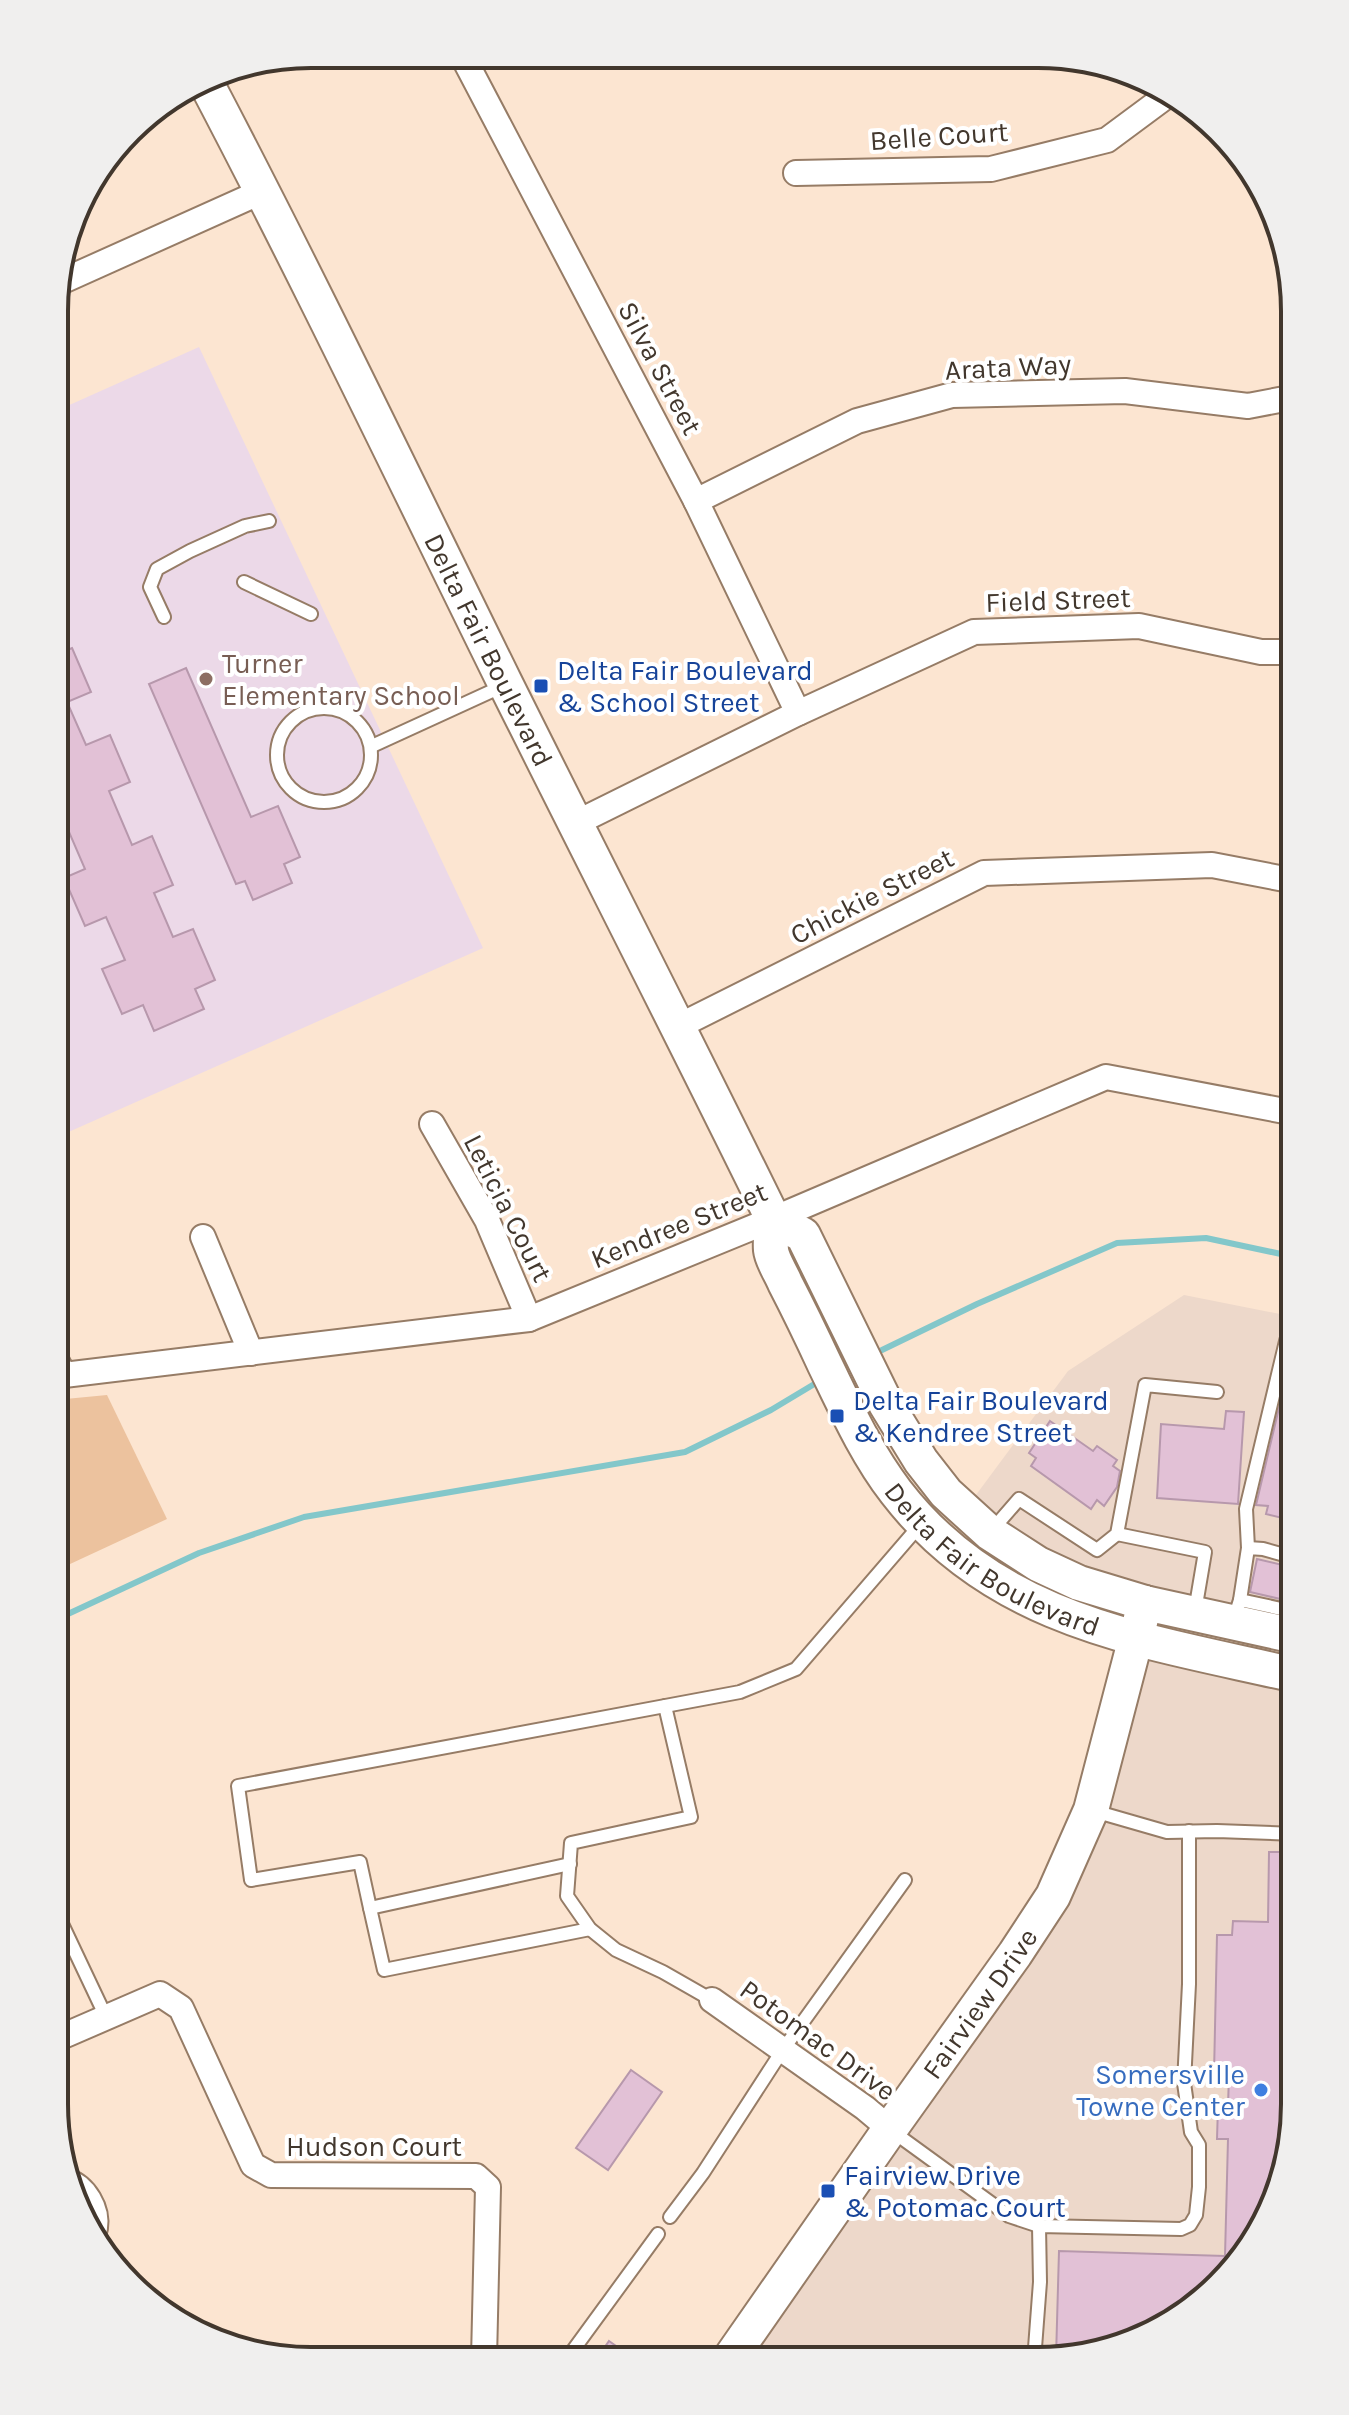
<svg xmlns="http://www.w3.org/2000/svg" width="1349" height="2415" font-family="Karla,sans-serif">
<rect width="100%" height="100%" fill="#fce5d1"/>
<g fill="#edd8ca">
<polygon points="1184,1295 1295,1317 1295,1631 1055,1565 970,1503 1068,1371"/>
<polygon points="1137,1638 1295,1675 1294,2122 1276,2202 1181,2317 1121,2347 1038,2361 729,2360 1037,1923"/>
</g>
<polygon fill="#ecd9e8" points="199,347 483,948 55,1138 56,411"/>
<polygon fill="#ecc29e" points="107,1395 167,1519 55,1571 55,1400"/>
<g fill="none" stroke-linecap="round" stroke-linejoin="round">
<g stroke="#83c7ca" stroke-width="6">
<polyline points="882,1350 977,1304 1117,1243 1206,1238 1295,1257"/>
<polyline points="55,1620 199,1553 304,1517 685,1452 771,1410 816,1383"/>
</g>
</g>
<g fill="#e2c1d6" stroke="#b798ac" stroke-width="2">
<polygon points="72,648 91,692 67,702 86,745 110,735 130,782 109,791 132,845 152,836 173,885 154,893 173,937 193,929 215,980 195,989 204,1009 154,1031 143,1005 122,1014 102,969 125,960 106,917 85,926 64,878 85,869 60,811 56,813 56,655"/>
<polygon points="186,668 251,817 278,806 300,857 284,864 292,883 253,900 245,881 236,884 149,684"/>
<polygon points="1283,1391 1295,1393 1295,1521 1266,1514 1268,1506 1256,1505"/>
<polygon points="1226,1411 1244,1412 1238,1504 1157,1498 1161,1424 1224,1429"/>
<polygon points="1050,1421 1093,1451 1097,1446 1117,1460 1113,1466 1120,1471 1117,1487 1104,1506 1097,1500 1091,1509 1031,1466 1036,1458 1029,1453"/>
<polygon points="1257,1559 1295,1568 1293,1602 1250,1592"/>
<polygon points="1269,1852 1294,1852 1294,2122 1276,2202 1242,2261 1181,2318 1121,2347 1056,2358 1059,2251 1225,2256 1228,2139 1217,2139 1218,2106 1228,2106 1229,2074 1214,2074 1217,1935 1232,1935 1233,1921 1268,1922"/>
<polygon points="631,2070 662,2092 608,2170 576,2148"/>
<polygon points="609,2341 636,2360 596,2360"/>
</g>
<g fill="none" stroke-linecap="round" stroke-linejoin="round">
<defs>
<g id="lane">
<polyline points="244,582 311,614"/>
<polyline points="164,617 150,587 157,569 190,551 245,526 269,521"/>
<circle cx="324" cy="755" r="47"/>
<polyline points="372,746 503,686"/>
<polyline points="992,1530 1019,1499 1097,1550 1117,1534 1145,1385 1217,1392"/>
<polyline points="1117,1534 1205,1552 1195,1611"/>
<polyline points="1248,1548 1246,1509 1286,1341 1295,1342"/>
<polyline points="1240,1600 1295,1612"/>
<polyline points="1234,1619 1240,1600 1248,1548 1263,1549 1295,1558"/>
<polyline points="665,1706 691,1817 571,1843 567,1896 590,1929 616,1950 663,1972 712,2000"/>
<polyline points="1094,1811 1167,1832 1217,1831 1295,1834"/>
<polyline points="570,1864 370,1908 384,1970 590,1929"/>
<polyline points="54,1907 106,2017"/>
<polyline points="370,1908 360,1862 251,1880 238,1786 740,1692 796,1669 920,1525"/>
<polyline points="892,2131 1009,2216 1039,2226"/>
<polyline points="670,2217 703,2173 782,2051 905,1880"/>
<polyline points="566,2360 658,2234"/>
<polyline points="1034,2361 1040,2282 1039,2226 1181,2229 1190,2225 1196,2215 1199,2187 1199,2145 1191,2132 1184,2083 1189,1984 1189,1831"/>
</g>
<g id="street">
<polyline points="462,55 696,501 798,713"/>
<polyline points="796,173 991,169 1107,140 1165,97"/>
<polyline points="56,284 263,191"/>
<polyline points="696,501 857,421 952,395 1125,391 1248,406 1295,397"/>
<polyline points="576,823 798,713 974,632 1139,626 1261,652 1295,652"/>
<polyline points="679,1026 984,873 1212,865 1295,881"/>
<polyline points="432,1124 487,1220 529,1319"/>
<polyline points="203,1237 251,1353"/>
<polyline points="55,1358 64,1375 529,1319 773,1219 1106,1077 1295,1113"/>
<polyline points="712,2000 865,2108 890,2129"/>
<polyline points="54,2040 160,1994 181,2008 253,2165 271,2175 476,2176 488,2187 484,2359"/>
<path d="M67,2181C85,2187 98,2209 95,2228"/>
</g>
<g id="secondary">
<path id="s1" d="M204,79C308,277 405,480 504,681C593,860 685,1039 773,1219C772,1229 770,1240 771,1250C772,1260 781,1273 785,1283C799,1310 812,1337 825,1365C846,1408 866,1453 896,1492C997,1623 1144,1640 1295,1675"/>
<polyline points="773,1219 803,1235 886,1404 921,1461 946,1493 990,1533 1038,1564 1079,1583 1145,1603 1295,1636"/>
<path id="s2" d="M729,2360L890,2129L1015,1954L1053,1896L1091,1810L1145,1603"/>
</g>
</defs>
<use href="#lane" stroke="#967c66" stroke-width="16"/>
<use href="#street" stroke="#967c66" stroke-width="28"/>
<use href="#secondary" stroke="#967c66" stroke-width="38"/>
<use href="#lane" stroke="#fff" stroke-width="12"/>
<use href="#street" stroke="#fff" stroke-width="24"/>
<use href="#secondary" stroke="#fff" stroke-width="34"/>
</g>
<circle fill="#8d6e63" stroke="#fff" stroke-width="3" cx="206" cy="679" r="8"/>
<g fill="#1a4fb4" stroke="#fff" stroke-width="3">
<rect x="533" y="678" width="16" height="16" rx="4"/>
<rect x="829" y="1408" width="16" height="16" rx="4"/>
<rect x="820" y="2183" width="16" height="16" rx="4"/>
</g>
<circle fill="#3f7fe0" stroke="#fff" stroke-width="3" cx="1261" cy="2090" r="8"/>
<g text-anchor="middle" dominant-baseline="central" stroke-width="8" stroke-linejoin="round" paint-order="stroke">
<g font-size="28" fill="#42372d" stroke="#fff">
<text transform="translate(939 136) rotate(-4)">Belle Court</text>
<text transform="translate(1008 367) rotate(-3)">Arata Way</text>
<text transform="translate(660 368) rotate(62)">Silva Street</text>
<text transform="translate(1058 600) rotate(-2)">Field Street</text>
<text stroke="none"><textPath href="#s1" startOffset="638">Delta Fair Boulevard</textPath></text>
<text transform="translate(872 896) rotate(-27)">Chickie Street</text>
<text transform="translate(508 1208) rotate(63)">Leticia Court</text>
<text transform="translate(679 1225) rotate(-22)">Kendree Street</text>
<text stroke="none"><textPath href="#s1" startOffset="1698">Delta Fair Boulevard</textPath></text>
<text stroke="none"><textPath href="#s2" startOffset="436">Fairview Drive</textPath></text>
<text transform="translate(818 2040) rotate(36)">Potomac Drive</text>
<text x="374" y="2146">Hudson Court</text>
</g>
<g font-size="28" fill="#785e54" stroke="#fff" text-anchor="start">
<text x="222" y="663">Turner<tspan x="222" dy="32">Elementary School</tspan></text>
</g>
<g font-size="28" fill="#164399" stroke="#fff" text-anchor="start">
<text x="557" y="670">Delta Fair Boulevard<tspan x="557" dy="32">&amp; School Street</tspan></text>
<text x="853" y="1400">Delta Fair Boulevard<tspan x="853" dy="32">&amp; Kendree Street</tspan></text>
<text x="844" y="2175">Fairview Drive<tspan x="844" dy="32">&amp; Potomac Court</tspan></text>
</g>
<g font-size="28" fill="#366cbe" stroke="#fff" text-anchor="end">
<text x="1245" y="2074">Somersville<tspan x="1245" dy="32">Towne Center</tspan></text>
</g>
</g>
<path d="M0 0H1349V2415H0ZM311 68H1038A243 243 0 0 1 1281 311V2104A243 243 0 0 1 1038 2347H311A243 243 0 0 1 68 2104V311A243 243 0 0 1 311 68Z" fill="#f0efee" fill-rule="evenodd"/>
<path fill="none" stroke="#42372d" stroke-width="4" d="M311 68H1038A243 243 0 0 1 1281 311V2104A243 243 0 0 1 1038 2347H311A243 243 0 0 1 68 2104V311A243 243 0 0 1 311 68Z"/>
</svg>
